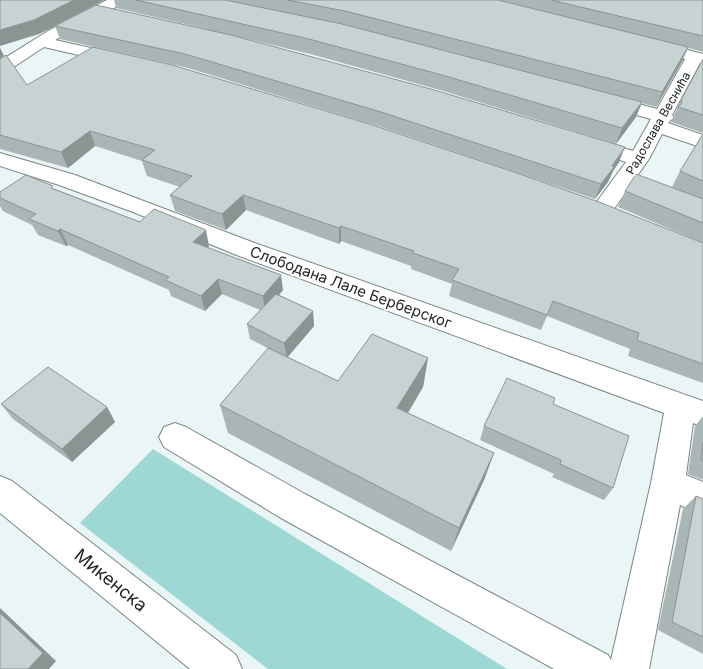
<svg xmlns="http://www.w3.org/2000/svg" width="703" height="669" font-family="Inter,sans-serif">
<rect width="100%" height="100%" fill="#e9f6f5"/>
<polygon fill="#9dd8d4" points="153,449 507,669 268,669 80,523"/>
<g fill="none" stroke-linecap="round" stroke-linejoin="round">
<defs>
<g id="minor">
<polygon points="107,0 125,0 123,3 55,40 127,56 129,60 127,64 121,65 44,47 6,72 0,73 0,61 48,31"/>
<polygon points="649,40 703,54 703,64 700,63 672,115 674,117 668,123 703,135 703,148 662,134 649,159 609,216 601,218 593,216 590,211 626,162 580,147 577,143 580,139 587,137 633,151 651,119 596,104 593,100 596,96 602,94 657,109 685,59 643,48 641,45 643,42"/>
<polygon points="0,153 75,175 252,242 703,401 703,427 693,423 686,475 703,482 703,515 680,505 649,669 554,669 281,518 164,447 159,437 164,427 175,423 186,427 305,494 608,655 611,660 651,483 664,413 234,254 133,212 59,185 0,166"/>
<polygon points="0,476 12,481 236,655 242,669 190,669 0,513"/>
</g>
</defs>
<use href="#minor" stroke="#7a8685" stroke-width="2"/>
<use href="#minor" fill="#fff" fill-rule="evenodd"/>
</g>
<g fill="#aab5b5">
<polygon points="0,0 104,0 62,22 207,29 116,8 114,0 703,0 703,52 688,48 682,61 656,107 642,103 636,117 616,144 440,90 310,54 240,37 619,162 613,171 608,182 595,199 381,127 188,68 60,39 55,26 39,34"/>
<polygon points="0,48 4,56 27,85 701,242 618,207 625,191 672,187 680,171 703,134 703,383 628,356 630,349 547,316 541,330 449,296 452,284 411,269 411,266 341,241 339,244 246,210 226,230 175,211 170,195 180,187 147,176 142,161 95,146 68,168 0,149"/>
<polygon points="703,59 703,133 671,122 681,100"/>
<polygon points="55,189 140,222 209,246 208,248 283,290 279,295 313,311 314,326 287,357 338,381 428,358 423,387 408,413 494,453 484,480 451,551 228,433 220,405 275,352 250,339 247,324 260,310 222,294 205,311 171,296 169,290 68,245 66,246 38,235 32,225 3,211 0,206 0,192"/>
<polygon points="1,404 107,407 115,422 72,462 13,419"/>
<polygon points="553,404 613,488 604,500 552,477 554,474 480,440 484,426"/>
<polygon points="703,416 703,480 688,474 695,426"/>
<polygon points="696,496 703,499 703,654 658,630 683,509"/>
</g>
<g fill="#8b9493">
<polygon points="74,0 104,0 39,34 0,46 0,30"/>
<polygon points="688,47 682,61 656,107 662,92"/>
<polygon points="0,48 4,56 0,59"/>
<polygon points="642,102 636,117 616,144 622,128"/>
<polygon points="90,131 95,146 68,168 61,152"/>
<polygon points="625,147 619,162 613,171 608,182 595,199 601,184"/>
<polygon points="243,195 246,210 226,230 222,214"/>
<polygon points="341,226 341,241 339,244 339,228"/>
<polygon points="60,229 68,245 66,246 58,231"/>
<polygon points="206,230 209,246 197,258 193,242"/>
<polygon points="281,275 283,290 265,312 263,296"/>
<polygon points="218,279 222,294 205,311 201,296"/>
<polygon points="313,311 314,326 287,358 284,343"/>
<polygon points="428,358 423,387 394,436 397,408"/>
<polygon points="107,407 115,422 72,462 62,449"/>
<polygon points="494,453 484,480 451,551 459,528"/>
<polygon points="0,608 56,661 49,669 28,669 0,613"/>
</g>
<g fill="#c6d3d2" stroke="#8b9493">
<polygon points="0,0 74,0 34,20 0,30"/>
<polygon points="136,0 225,0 342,24 642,102 622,128 442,75 309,39"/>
<polygon points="287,0 498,0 688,47 662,92 345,11"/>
<polygon points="551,0 703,0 703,36"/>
<polygon points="96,5 231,35 431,89 625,147 612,166 614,167 601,184 381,112 185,54 55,26"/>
<polygon points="93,47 172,65 366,123 514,172 599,202 703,243 703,364 637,340 639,333 553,301 547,315 452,280 459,269 413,253 414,251 341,226 339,228 243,195 222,214 170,195 192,176 142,160 155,150 90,131 61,152 0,135 0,59 6,55 27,85"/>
<polygon points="703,59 703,115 678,107 682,103 681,100"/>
<polygon points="703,134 703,181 680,171"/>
<polygon points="636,174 703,199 703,223 625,191"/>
<polygon points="26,175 53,186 51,188 140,222 154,209 206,230 193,242 281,275 263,296 218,279 201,296 165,280 169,277 60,229 58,231 29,219 36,214 0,198 0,192"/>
<polygon points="276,294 313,311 284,343 247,324"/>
<polygon points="372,334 428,358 397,408 494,453 459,528 220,405 268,348 338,381"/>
<polygon points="48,367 107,407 62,449 1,404"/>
<polygon points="507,378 555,398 553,404 629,436 613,488 560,464 561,460 484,426"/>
<polygon points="703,442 703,461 701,460"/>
<polygon points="696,496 703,499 703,637 672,622"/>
<polygon points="0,613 43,653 28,669 0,669"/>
</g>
<g text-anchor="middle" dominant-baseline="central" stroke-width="4" stroke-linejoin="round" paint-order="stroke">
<g font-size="12" fill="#232827" stroke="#fff">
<text transform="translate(658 123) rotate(-60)">Радослава Веснића</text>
</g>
<g font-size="15" fill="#232827" stroke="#fff">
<text transform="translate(351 287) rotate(20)">Слободана Лале Берберског</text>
</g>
<g font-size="18" fill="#232827" stroke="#fff">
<text transform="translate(111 580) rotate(39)">Микенска</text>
</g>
</g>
</svg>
